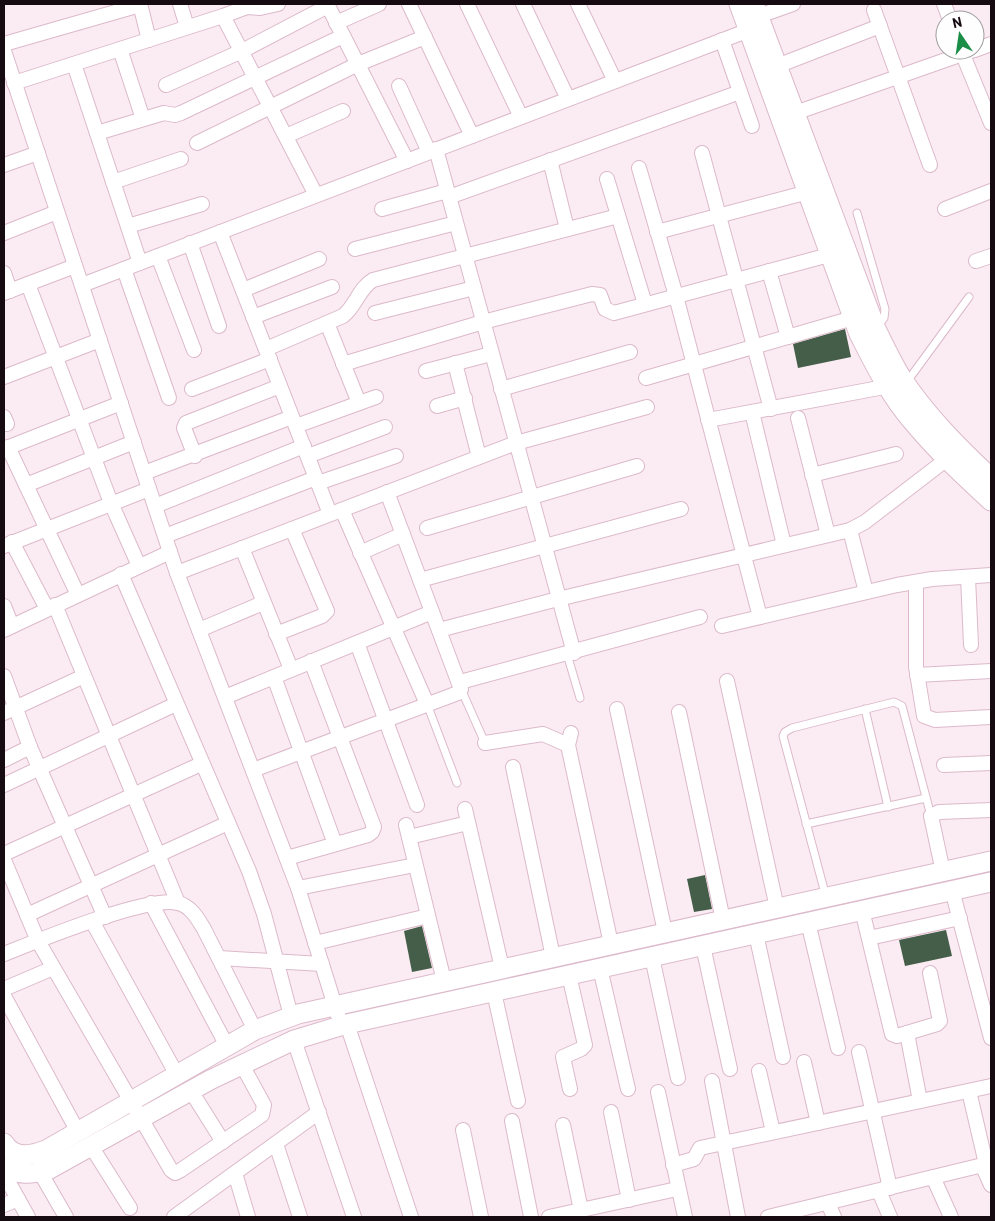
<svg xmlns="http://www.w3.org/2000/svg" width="995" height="1221" font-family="Barlow,sans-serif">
<rect width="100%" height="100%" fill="#fbecf3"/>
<g fill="#445e49">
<polygon points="845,329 851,357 798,368 793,344"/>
<polygon points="705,875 712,909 694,912 687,879"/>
<polygon points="422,926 432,968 412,972 404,931"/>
<polygon points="946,930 952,956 905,966 899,940"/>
</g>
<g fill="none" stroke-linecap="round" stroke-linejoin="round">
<defs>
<g id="lane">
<polyline points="857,213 885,309 884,318 877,327"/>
<polyline points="906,383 969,297"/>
<polyline points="567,654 580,698"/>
<polyline points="461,689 485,743"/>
<polyline points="427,704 457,783"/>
<polyline points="865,709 888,807"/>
<polyline points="806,824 926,798"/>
<polyline points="826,897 783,736 785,732 792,728 894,702 902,706 931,816"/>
</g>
<g id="street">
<polyline points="140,4 149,40"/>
<polyline points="180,4 187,27"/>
<polyline points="327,4 407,161"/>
<polyline points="409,4 472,136"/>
<polyline points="467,4 521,117"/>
<polyline points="523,4 568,99"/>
<polyline points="578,4 615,81"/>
<polyline points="944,4 950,20"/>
<polyline points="247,7 260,8 278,4"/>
<polyline points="874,10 930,165"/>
<polyline points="223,16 316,195"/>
<polyline points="759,16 793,4"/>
<polyline points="336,23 379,4"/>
<polyline points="722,40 752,126"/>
<polyline points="4,44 140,5"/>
<polyline points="120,49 143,119"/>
<polyline points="961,50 991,123"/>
<polyline points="975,50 991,44"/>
<polyline points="4,51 177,573 298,888 341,1025"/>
<polyline points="74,64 140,263"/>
<polyline points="777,66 880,26"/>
<polyline points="14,83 223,16 247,7 249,4"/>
<polyline points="166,85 242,51 328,6"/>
<polyline points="399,86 429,152"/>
<polyline points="795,113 974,50"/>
<polyline points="97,133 164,113 175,115 181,113 343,36"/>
<polyline points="286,136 343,111"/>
<polyline points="197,143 358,64 425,37"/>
<polyline points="436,149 574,653"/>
<polyline points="702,153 771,409"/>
<polyline points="550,160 567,229"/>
<polyline points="4,165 38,153"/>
<polyline points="639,168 676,296 760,617"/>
<polyline points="607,179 645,304"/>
<polyline points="113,182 181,159"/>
<polyline points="449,197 740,92"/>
<polyline points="382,209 447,191"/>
<polyline points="945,209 991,191"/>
<polyline points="128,226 202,204"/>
<polyline points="220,232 330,514"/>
<polyline points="657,232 816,190"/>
<polyline points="4,233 57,212"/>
<polyline points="190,243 219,326"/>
<polyline points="355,249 456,223"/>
<polyline points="158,256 194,350"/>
<polyline points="976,261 991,256"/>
<polyline points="124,269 169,398"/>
<polyline points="769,271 788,337"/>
<polyline points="4,273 10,291"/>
<polyline points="28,284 111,503 139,566"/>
<polyline points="82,285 757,27"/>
<polyline points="243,290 319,259"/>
<polyline points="4,293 75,266"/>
<polyline points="375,313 474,288"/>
<polyline points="253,317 332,287"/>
<polyline points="327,323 359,403"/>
<path d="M266,349L343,316C356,306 359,288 373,280L618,216"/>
<polyline points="455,363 479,457"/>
<polyline points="343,364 483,322 592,294 600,295 605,309 614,313 829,255"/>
<polyline points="426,371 491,354"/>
<polyline points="4,377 100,340"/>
<polyline points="646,378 853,318"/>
<polyline points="192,389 270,359"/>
<polyline points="501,389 630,352"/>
<polyline points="437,406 465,398"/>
<polyline points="752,412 784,545"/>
<polyline points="4,417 7,424"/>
<polyline points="798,418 828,535"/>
<polyline points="708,420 895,385"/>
<polyline points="296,426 376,397"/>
<polyline points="8,447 78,595"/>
<polyline points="4,449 121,403"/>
<polyline points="195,456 184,428 186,423 280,386"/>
<polyline points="308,456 385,427"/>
<polyline points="144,473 292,417"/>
<polyline points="812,475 896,454"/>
<polyline points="318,483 396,456"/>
<polyline points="26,485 134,442"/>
<polyline points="155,506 304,446"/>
<polyline points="342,510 427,704"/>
<polyline points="427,528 637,466"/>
<polyline points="850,530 866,592"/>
<polyline points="165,536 316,478"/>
<polyline points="12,542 47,609"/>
<polyline points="4,546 149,489"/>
<polyline points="242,548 291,669"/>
<polyline points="360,553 403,534"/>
<polyline points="177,573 516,443 647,407"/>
<polyline points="121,574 249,871 264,914 291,1016"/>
<polyline points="968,577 971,645"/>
<polyline points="420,580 681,509"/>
<polyline points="916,582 916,667 924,716 935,720 991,717"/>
<polyline points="55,605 178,903"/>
<polyline points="4,606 12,626"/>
<polyline points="722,626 897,585 932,579 991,575"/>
<polyline points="4,630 170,552"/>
<polyline points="199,630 263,603"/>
<polyline points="439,630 558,599 850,530 865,522 947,459"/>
<polyline points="276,634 322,616 327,611 292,529"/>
<polyline points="357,643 417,805"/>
<polyline points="917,675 991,671"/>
<polyline points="4,676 30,747 105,917"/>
<polyline points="274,677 335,844"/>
<polyline points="727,681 777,908"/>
<polyline points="460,682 700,617"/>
<polyline points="225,697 432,612"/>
<polyline points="617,709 665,932"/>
<polyline points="679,712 723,920"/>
<polyline points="4,713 84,676"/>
<polyline points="571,733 568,745 611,944"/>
<polyline points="485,743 543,734 568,745"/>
<polyline points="4,760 30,747"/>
<polyline points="944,765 991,763"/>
<polyline points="513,767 553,957"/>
<polyline points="253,770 458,693 461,689 387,492"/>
<polyline points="4,785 176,704"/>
<polyline points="465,809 502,968"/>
<polyline points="406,825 444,981"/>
<polyline points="409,837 468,823"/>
<polyline points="4,854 201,764"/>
<polyline points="287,858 368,835 372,832 374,827 311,661"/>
<polyline points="4,860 38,941 171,1170 175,1173 181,1170 262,1115 264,1105 242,1065"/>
<polyline points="943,872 931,816 939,812 991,810"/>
<polyline points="298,888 415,865"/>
<polyline points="952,890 991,1038"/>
<polyline points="151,903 227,1046"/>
<polyline points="862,910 892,1034 897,1036 937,1024 940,1021 930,973"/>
<polyline points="27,915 228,823"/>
<polyline points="92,921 177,1075"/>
<polyline points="808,922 838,1048"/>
<polyline points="756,934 783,1057"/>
<polyline points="869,938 960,918"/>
<polyline points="315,943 428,916"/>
<polyline points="703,946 730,1069"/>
<path d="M4,954C37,941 148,895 178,903C191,906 198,919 204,929L255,1030"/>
<polyline points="652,957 678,1078"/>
<polyline points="219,958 322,964"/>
<polyline points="600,968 628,1089"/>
<polyline points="569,975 585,1045 581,1049 563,1057 570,1089"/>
<polyline points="4,989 53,968"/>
<polyline points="494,992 518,1101"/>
<polyline points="4,996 78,1132"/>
<polyline points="347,1024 411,1217"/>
<polyline points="907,1033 920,1101"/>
<polyline points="294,1040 354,1217"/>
<polyline points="859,1052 890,1188"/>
<polyline points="804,1062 818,1123"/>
<polyline points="759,1071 773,1132"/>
<polyline points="712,1081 738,1217"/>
<polyline points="191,1091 223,1142"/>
<polyline points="969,1091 986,1164"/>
<polyline points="658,1092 685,1217"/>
<polyline points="611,1112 629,1200"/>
<polyline points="512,1121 531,1217"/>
<polyline points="563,1125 581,1210"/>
<polyline points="463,1130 481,1217"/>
<polyline points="276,1144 300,1217"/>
<polyline points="91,1146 130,1208"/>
<polyline points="40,1152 40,1172 66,1217"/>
<polyline points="673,1165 694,1159 700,1148 991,1086"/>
<polyline points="982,1165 991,1185"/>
<polyline points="235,1173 248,1217"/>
<polyline points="4,1174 28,1217"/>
<polyline points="933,1177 951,1217"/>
<polyline points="879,1191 890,1217"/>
<polyline points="828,1203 834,1217"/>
<polyline points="4,1205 18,1199"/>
<polyline points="174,1217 319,1112"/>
<polyline points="549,1217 677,1189"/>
<polyline points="768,1217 991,1163"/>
</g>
<g id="secondary">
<path d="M739,4L859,334C875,365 890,396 913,422C937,451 964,476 991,501"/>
<path d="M754,4L876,329C884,345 892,362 901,377C926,415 958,447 991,478"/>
<path d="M4,1143C13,1159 30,1156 46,1150L255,1030L298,1014L991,861"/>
<path d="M4,1168C18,1175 31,1174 46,1171L210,1080L294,1040L347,1024L991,882"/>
</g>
</defs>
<use href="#lane" stroke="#dcb9ca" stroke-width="9"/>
<use href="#street" stroke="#dcb9ca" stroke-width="16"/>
<use href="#secondary" stroke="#dcb9ca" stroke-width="21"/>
<use href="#lane" stroke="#fff" stroke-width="7"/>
<use href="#street" stroke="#fff" stroke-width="14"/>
<use href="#secondary" stroke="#fff" stroke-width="19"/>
</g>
<rect width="995" height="1221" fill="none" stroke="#160b11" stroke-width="10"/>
<g transform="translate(960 35) rotate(347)"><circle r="24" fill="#fefefe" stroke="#a19d9f"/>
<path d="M0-4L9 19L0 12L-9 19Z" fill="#1a8d46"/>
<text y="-8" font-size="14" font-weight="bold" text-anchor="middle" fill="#160b11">N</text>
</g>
</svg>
